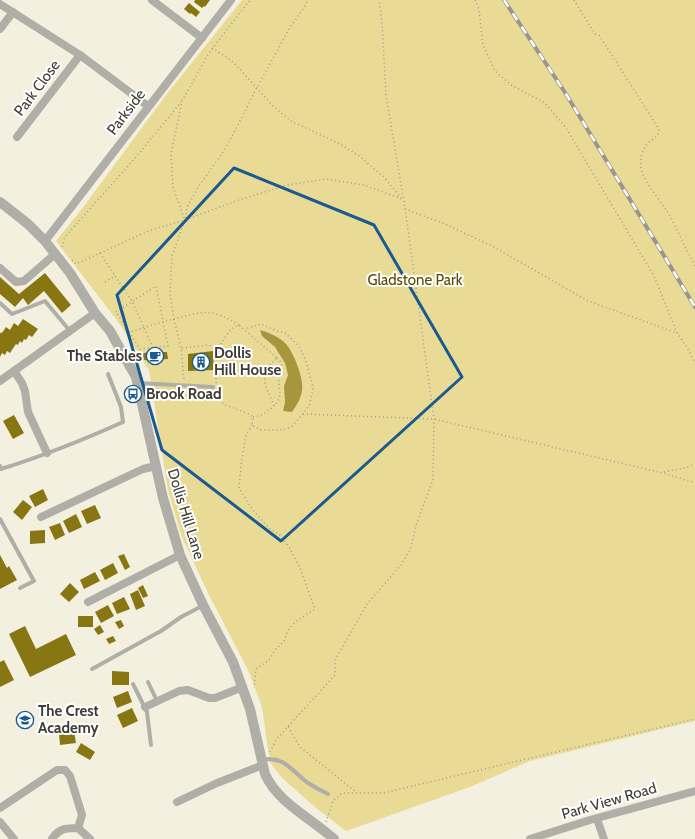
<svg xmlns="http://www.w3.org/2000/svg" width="695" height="839" font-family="Cabin,sans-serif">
<rect width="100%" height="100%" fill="#f4f0e0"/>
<polygon fill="#e9db96" points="242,0 695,0 695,721 530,761 470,787 346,831 316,808 282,778 271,764 268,750 262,707 249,672 208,593 181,535 168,490 149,370 119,323 56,241 81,210 169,91"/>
<path fill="#a8963c" d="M260,330C268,332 279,337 285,343C293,351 304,378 302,390C301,398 297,405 292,412L283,411L285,402L284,386L288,375L285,363L275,347L262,336Z"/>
<g fill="#887612">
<polygon points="195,0 210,0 205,7 204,6 202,8 194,2"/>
<polygon points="189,3 200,12 196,17 191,13 190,14 184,9"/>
<polygon points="45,273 71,305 62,313 44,291 28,305 23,298 15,307 0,294 0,277 19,294"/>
<polygon points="23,319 38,329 32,337 29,335 26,340 24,339 22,343 20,341 18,345 16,344 10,353 7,351 5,355 2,353 0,357 0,334 1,332 2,333 6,327 10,330 14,323 18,326"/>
<polygon points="213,351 214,370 188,371 188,354"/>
<polygon points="167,352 168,359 143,360 143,353"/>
<polygon points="14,415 24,433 13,439 3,421"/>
<polygon points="43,489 48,500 35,507 29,496"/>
<polygon points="23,500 32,507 22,520 13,512"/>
<polygon points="95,505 101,518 87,524 81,511"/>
<polygon points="76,514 82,527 69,533 63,521"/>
<polygon points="60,523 65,535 55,540 49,527"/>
<polygon points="45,530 45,543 30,544 30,531"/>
<polygon points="124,554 130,567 125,570 118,556"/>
<polygon points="0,555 7,568 9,566 17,580 0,589"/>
<polygon points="113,563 118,573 105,580 100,570"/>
<polygon points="95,572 100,581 84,589 80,580"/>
<polygon points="70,583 79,592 69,602 60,594"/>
<polygon points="143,585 148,596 143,598 138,588"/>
<polygon points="138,590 145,606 136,610 130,594"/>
<polygon points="124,597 130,609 117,614 112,603"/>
<polygon points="108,605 114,616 101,623 95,612"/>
<rect x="78" y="616" width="15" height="11"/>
<polygon points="121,620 124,626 119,629 115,622"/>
<polygon points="100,625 104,632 98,635 94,629"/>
<polygon points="25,626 36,649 66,634 76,655 30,677 9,634"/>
<polygon points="113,636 116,641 109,644 106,639"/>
<polygon points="4,660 14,680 0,687 0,662"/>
<polygon points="112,671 129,672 129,685 112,685"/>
<polygon points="128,691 132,702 117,708 113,697"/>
<polygon points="132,708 138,721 123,728 117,715"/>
<polygon points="74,731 76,743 60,745 59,733"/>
<polygon points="81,743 95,752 90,760 76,752"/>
</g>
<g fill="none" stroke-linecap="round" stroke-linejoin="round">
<g stroke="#9f9c90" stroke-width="1.5" stroke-dasharray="1 3" stroke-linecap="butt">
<polyline points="475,0 479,9 483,45 495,71 511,85 545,103 566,128 654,276 677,333 688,349 695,363"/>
<path d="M574,0L595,34L599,35L659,129C659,138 651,139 646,145C642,151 640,159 641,166C641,180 663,203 670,216C679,233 686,250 695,266"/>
<polyline points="212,48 228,58 236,65 274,107 291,121 340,144 358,155 385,178 401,198"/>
<polyline points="405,209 445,224 494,247 588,301 677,333"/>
<polyline points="184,218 173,187 171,154 182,101 209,53 250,0"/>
<polyline points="62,247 65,237 137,156 181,102"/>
<polyline points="100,253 115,276"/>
<polyline points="72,260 76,264 151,230 185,220 239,200 287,185 326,179 364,185 402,199"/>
<polyline points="105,282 115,276 132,301 153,348"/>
<path d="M239,325C212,308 203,311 174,319L170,293L172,256L185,220L187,207L199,186L223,152L235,131L254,93L289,29L305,6L308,0"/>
<path d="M129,332L140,349L168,346L156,286L116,312L129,332C144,328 159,322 174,319L181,348L184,379"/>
<polyline points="182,348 209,345 217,349"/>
<path d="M277,358C279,360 282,362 282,366C282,369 280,372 279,375C277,388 285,394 274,406C266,385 256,376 277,358Z"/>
<polyline points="216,383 217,349 231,329 239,325 277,358"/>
<polyline points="217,392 223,404 249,414 253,417 252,425 261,430 284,430 292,426 303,414 310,404 313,388 306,361 299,346 285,333 277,331 261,324 245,329"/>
<polyline points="303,414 434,419 663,473 695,483"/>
<polyline points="253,417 262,415 274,406"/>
<path d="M252,425L246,435L241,465L239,488L252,509L270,529L279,534L289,547L300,568L315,609C303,617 287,624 285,640L275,650L269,660L256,669L254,688"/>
<polyline points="664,472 685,468 695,464"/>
<polyline points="288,727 300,747 356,792"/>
<polyline points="270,752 276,740 335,675 335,660 367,604 401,565 410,550 417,522 433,480 434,419 405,208 386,95 382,22 379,0"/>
<polyline points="326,822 333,801 342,793 383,793 695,719"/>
</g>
<g stroke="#afaea7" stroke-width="4">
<polyline points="0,303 12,314 45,301 70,331"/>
<polyline points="138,383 213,387"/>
<path d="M0,466L1,469C43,456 83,440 123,422L121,407L108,374"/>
<polyline points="0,519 34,581 20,588"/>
<polyline points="92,669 161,631 181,617 202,606"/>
<polyline points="148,682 157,701"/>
<polyline points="133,684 147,712 151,745"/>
<path d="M262,760C284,755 293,772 308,783C314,787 322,791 328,794"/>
</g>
<g stroke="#afaea7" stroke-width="8">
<polyline points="152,0 202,38"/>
<polyline points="0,4 80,55 148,106"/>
<polyline points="0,29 13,12"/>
<polyline points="17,137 80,55"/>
<polyline points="45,241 231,0"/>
<polyline points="0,268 16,282 24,281 55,254"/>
<polyline points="14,371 22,383 25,391 28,412 47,453"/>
<polyline points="0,381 95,313"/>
<polyline points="41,517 143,469 156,466"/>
<polyline points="88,602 180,555"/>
<polyline points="145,707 179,691 188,690 209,698 215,698 243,687"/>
<polyline points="177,802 217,783 263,765"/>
<polyline points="0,808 57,770 65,770 70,776 82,815 78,828"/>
<polyline points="597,819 604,839"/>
<polyline points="0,822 14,839"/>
<path d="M52,839C59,828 66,828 78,828L90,839"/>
<polyline points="530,839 590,820 695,791"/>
</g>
<path stroke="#afaea7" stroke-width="10" d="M0,202L28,224L45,241L70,273L95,313L110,331L136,377L163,498L180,555L203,605L233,662L250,709L265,774C278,803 311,818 334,839"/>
<defs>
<polyline id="rail" points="504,0 566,94 695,307"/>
</defs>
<use href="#rail" stroke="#99968b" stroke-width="4"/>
<use href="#rail" stroke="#fff" stroke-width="2.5" stroke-dasharray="8" stroke-linecap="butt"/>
</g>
<path fill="none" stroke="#195a90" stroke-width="3" stroke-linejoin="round" d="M234,168L374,225L462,377L281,541L162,450L117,295Z"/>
<defs>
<symbol id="cafe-ring" viewBox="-11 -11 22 22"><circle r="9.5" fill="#fff" stroke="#195a90" stroke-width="1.5"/><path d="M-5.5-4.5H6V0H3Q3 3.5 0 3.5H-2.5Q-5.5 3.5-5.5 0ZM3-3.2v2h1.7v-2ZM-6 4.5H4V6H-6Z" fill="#195a90"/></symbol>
<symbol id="building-ring" viewBox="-11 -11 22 22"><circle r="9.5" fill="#fff" stroke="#195a90" stroke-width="1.5"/><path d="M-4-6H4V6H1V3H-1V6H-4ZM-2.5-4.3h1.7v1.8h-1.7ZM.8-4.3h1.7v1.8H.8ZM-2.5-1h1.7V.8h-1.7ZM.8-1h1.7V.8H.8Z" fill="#195a90"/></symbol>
<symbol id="bus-ring" viewBox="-11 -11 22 22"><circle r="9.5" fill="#fff" stroke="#195a90" stroke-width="1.5"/><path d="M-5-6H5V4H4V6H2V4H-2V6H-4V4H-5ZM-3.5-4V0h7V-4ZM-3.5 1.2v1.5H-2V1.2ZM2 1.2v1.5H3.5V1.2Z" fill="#195a90"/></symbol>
<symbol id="school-ring" viewBox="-11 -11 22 22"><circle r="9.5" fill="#fff" stroke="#195a90" stroke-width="1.5"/><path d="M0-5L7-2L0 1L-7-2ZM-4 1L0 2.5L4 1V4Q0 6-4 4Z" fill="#195a90"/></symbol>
</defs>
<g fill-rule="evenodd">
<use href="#cafe-ring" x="145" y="346" width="20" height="20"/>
<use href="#building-ring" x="191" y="352" width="20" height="20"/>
<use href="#bus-ring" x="123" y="384" width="20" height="20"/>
<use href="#school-ring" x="15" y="710" width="20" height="20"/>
</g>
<g text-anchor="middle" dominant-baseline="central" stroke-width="4" stroke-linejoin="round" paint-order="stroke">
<g font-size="15" fill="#3e3d36" stroke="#fff">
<text transform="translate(37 88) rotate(-53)">Park Close</text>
<text transform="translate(126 112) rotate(-53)">Parkside</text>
<text transform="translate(186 514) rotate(73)">Dollis Hill Lane</text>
<text transform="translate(609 801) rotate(-16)">Park View Road</text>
</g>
<g font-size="15" fill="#574b00" stroke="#fff">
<text x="415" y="280">Gladstone Park</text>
</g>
<g font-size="15" font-weight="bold" fill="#3e3d36" stroke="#fff" text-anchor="start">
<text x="214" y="353">Dollis<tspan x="214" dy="17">Hill House</tspan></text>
<text x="142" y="356" text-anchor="end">The Stables</text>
<text x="146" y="394">Brook Road</text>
<text x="38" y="711">The Crest<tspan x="38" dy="17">Academy</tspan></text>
</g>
</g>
</svg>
